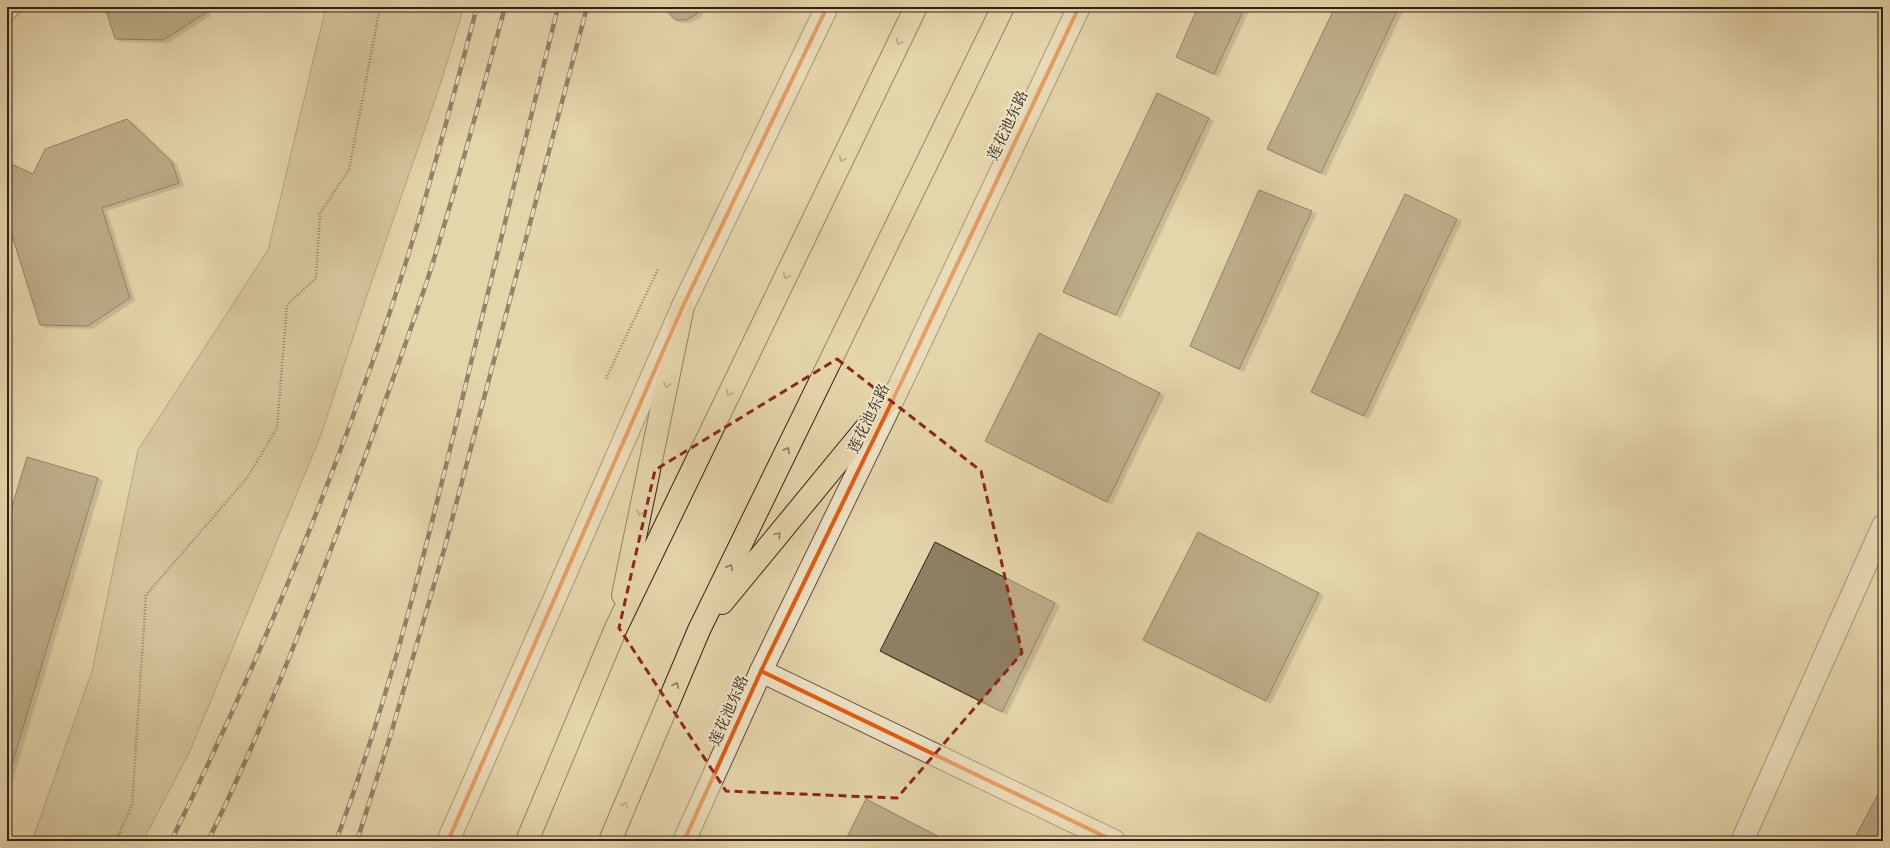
<svg xmlns="http://www.w3.org/2000/svg" width="1890" height="848" font-family="Vollkorn,'Noto Serif SC',serif">
<defs>
<filter id="shadow"><feDropShadow dx="4.5" dy="2.5" stdDeviation="0" flood-color="#0004"/></filter>
</defs>
<rect width="100%" height="100%" fill="#e5d5ab"/>
<filter id="stains"><feTurbulence type="fractalNoise" baseFrequency=".005" numOctaves="4"/><feColorMatrix values="0 0 0 0 .2 0 0 0 0 .09 0 0 0 0 .02 0 0 0 .5 -.17"/></filter>
<radialGradient id="worn" r=".72"><stop offset=".6" stop-color="#630" stop-opacity="0"/><stop offset="1" stop-color="#630" stop-opacity=".3"/></radialGradient>
<polygon fill="#c6b691" stroke="#7b6c52" points="326,7 464,7 440,85 366,298 321,435 190,751 143,841 32,841 92,671 138,450 268,250"/>
<g fill="#8e7f63" stroke="#302114" filter="url(#shadow)">
<polygon points="105,7 204,7 206,13 163,40 115,39"/>
<polygon points="663,7 700,7 697,14 686,20 675,20"/>
<polygon points="1198,7 1245,7 1214,74 1176,57"/>
<polygon points="1335,7 1399,7 1321,173 1267,149"/>
<polygon points="1157,93 1209,118 1116,315 1063,292"/>
<polygon points="127,119 172,162 179,183 102,208 130,298 88,326 40,325 11,232 7,230 7,162 33,174 45,149"/>
<polygon points="1259,190 1312,211 1239,369 1190,346"/>
<polygon points="1405,194 1457,219 1364,416 1311,392"/>
<polygon points="1039,333 1160,393 1107,502 985,441"/>
<polygon points="27,457 98,478 7,781 7,523"/>
<polygon points="1198,532 1319,593 1266,701 1143,640"/>
<polygon points="935,542 1055,603 1002,712 880,651"/>
<polygon points="1877,796 1883,799 1883,841 1853,841"/>
<polygon points="866,799 947,841 845,841"/>
</g>
<g fill="none" stroke-linecap="round" stroke-linejoin="round">
<defs>
<g id="minor">
<polyline points="7,9 9,7"/>
<polyline points="761,671 1114,841"/>
<polyline points="448,841 683,306 827,7"/>
<polyline points="684,841 761,671 898,389 1079,7"/>
<polyline points="1742,841 1883,526"/>
</g>
<g id="highway">
<polyline points="623,595 683,306"/>
<polyline points="722,603 898,389"/>
<polyline points="527,841 616,628 916,7"/>
<polyline points="610,841 699,630 1003,7"/>
</g>
</defs>
<use href="#minor" stroke="#5d4e3a" stroke-width="24"/>
<use href="#highway" stroke="#302114" stroke-width="24"/>
<g stroke="#302114" stroke-width="2.5" stroke-dasharray="1 2" stroke-linecap="butt">
<polyline points="606,379 658,269"/>
<polyline points="116,841 132,805 146,595 247,478 277,428 287,305 316,278 320,213 349,170 380,7"/>
</g>
<use href="#minor" stroke="#eee4c8" stroke-width="22"/>
<use href="#highway" stroke="#e5d5ab" stroke-width="22"/>
<defs>
<g id="rail">
<path d="M171,841C249,683 317,521 375,355C416,241 446,124 477,7"/>
<path d="M208,841C263,729 308,613 351,495C377,424 403,353 427,281C456,191 480,99 505,7"/>
<path d="M336,841C385,710 420,573 453,437C488,294 522,150 558,7"/>
<polyline points="357,841 390,737 444,550 587,7"/>
</g>
</defs>
<use href="#rail" stroke="#302114" stroke-width="4.5"/>
<use href="#rail" stroke="#eee4c8" stroke-width="3" stroke-dasharray="9" stroke-linecap="butt"/>
<defs>
<g id="cycleway">
<polyline points="761,671 1114,841"/>
<polyline points="448,841 683,306 827,7"/>
<polyline points="684,841 761,671 898,389 1079,7"/>
</g>
</defs>
<use href="#cycleway" stroke="#eee4c8" stroke-width="6"/>
<use href="#cycleway" stroke="#e8590c" stroke-width="4"/>
</g>
<defs><path id="oneway-chevron" d="M-2-3.5L2.5 0L-2 3.5" fill="none" stroke-width="1.6" stroke-linecap="round" stroke-linejoin="round"/></defs>
<g stroke="#8a7b60">
<use href="#oneway-chevron" transform="translate(899 42) rotate(116)"/>
<use href="#oneway-chevron" transform="translate(842 159) rotate(116)"/>
<use href="#oneway-chevron" transform="translate(786 276) rotate(116)"/>
<use href="#oneway-chevron" transform="translate(667 385) rotate(102)"/>
<use href="#oneway-chevron" transform="translate(729 393) rotate(116)"/>
<use href="#oneway-chevron" transform="translate(787 450) rotate(-64)"/>
<use href="#oneway-chevron" transform="translate(640 513) rotate(102)"/>
<use href="#oneway-chevron" transform="translate(778 535) rotate(-50)"/>
<use href="#oneway-chevron" transform="translate(730 567) rotate(-64)"/>
<use href="#oneway-chevron" transform="translate(676 685) rotate(-67)"/>
<use href="#oneway-chevron" transform="translate(625 805) rotate(-67)"/>
</g>
<path d="M0 0H1890V848H0ZM837,359L981,471L1022,653L897,798L726,791L619,628L655,470Z" fill="#e5d5ab" fill-opacity=".55" fill-rule="evenodd"/>
<path fill="none" stroke="#8f2418" stroke-width="3" stroke-dasharray="8 5" stroke-linejoin="round" d="M837,359L981,471L1022,653L897,798L726,791L619,628L655,470Z"/>
<g text-anchor="middle" dominant-baseline="central" stroke-width="4" stroke-linejoin="round" paint-order="stroke">
<g font-size="15" fill="#302114" stroke="#eee4c8">
<text transform="translate(1009 126) rotate(-65)">莲花池东路</text>
<text transform="translate(870 419) rotate(-64)">莲花池东路</text>
<text transform="translate(730 711) rotate(-66)">莲花池东路</text>
</g>
</g>
<rect width="1890" height="848" fill="none" stroke="#e5d5ab" stroke-width="24"/>
<rect x="8" y="8" width="1874" height="832" fill="none" stroke="#302114" stroke-width="2"/>
<rect x="12" y="12" width="1866" height="824" fill="none" stroke="#302114"/>
<rect width="100%" height="100%" filter="url(#stains)"/>
<rect width="100%" height="100%" fill="url(#worn)"/>
</svg>
